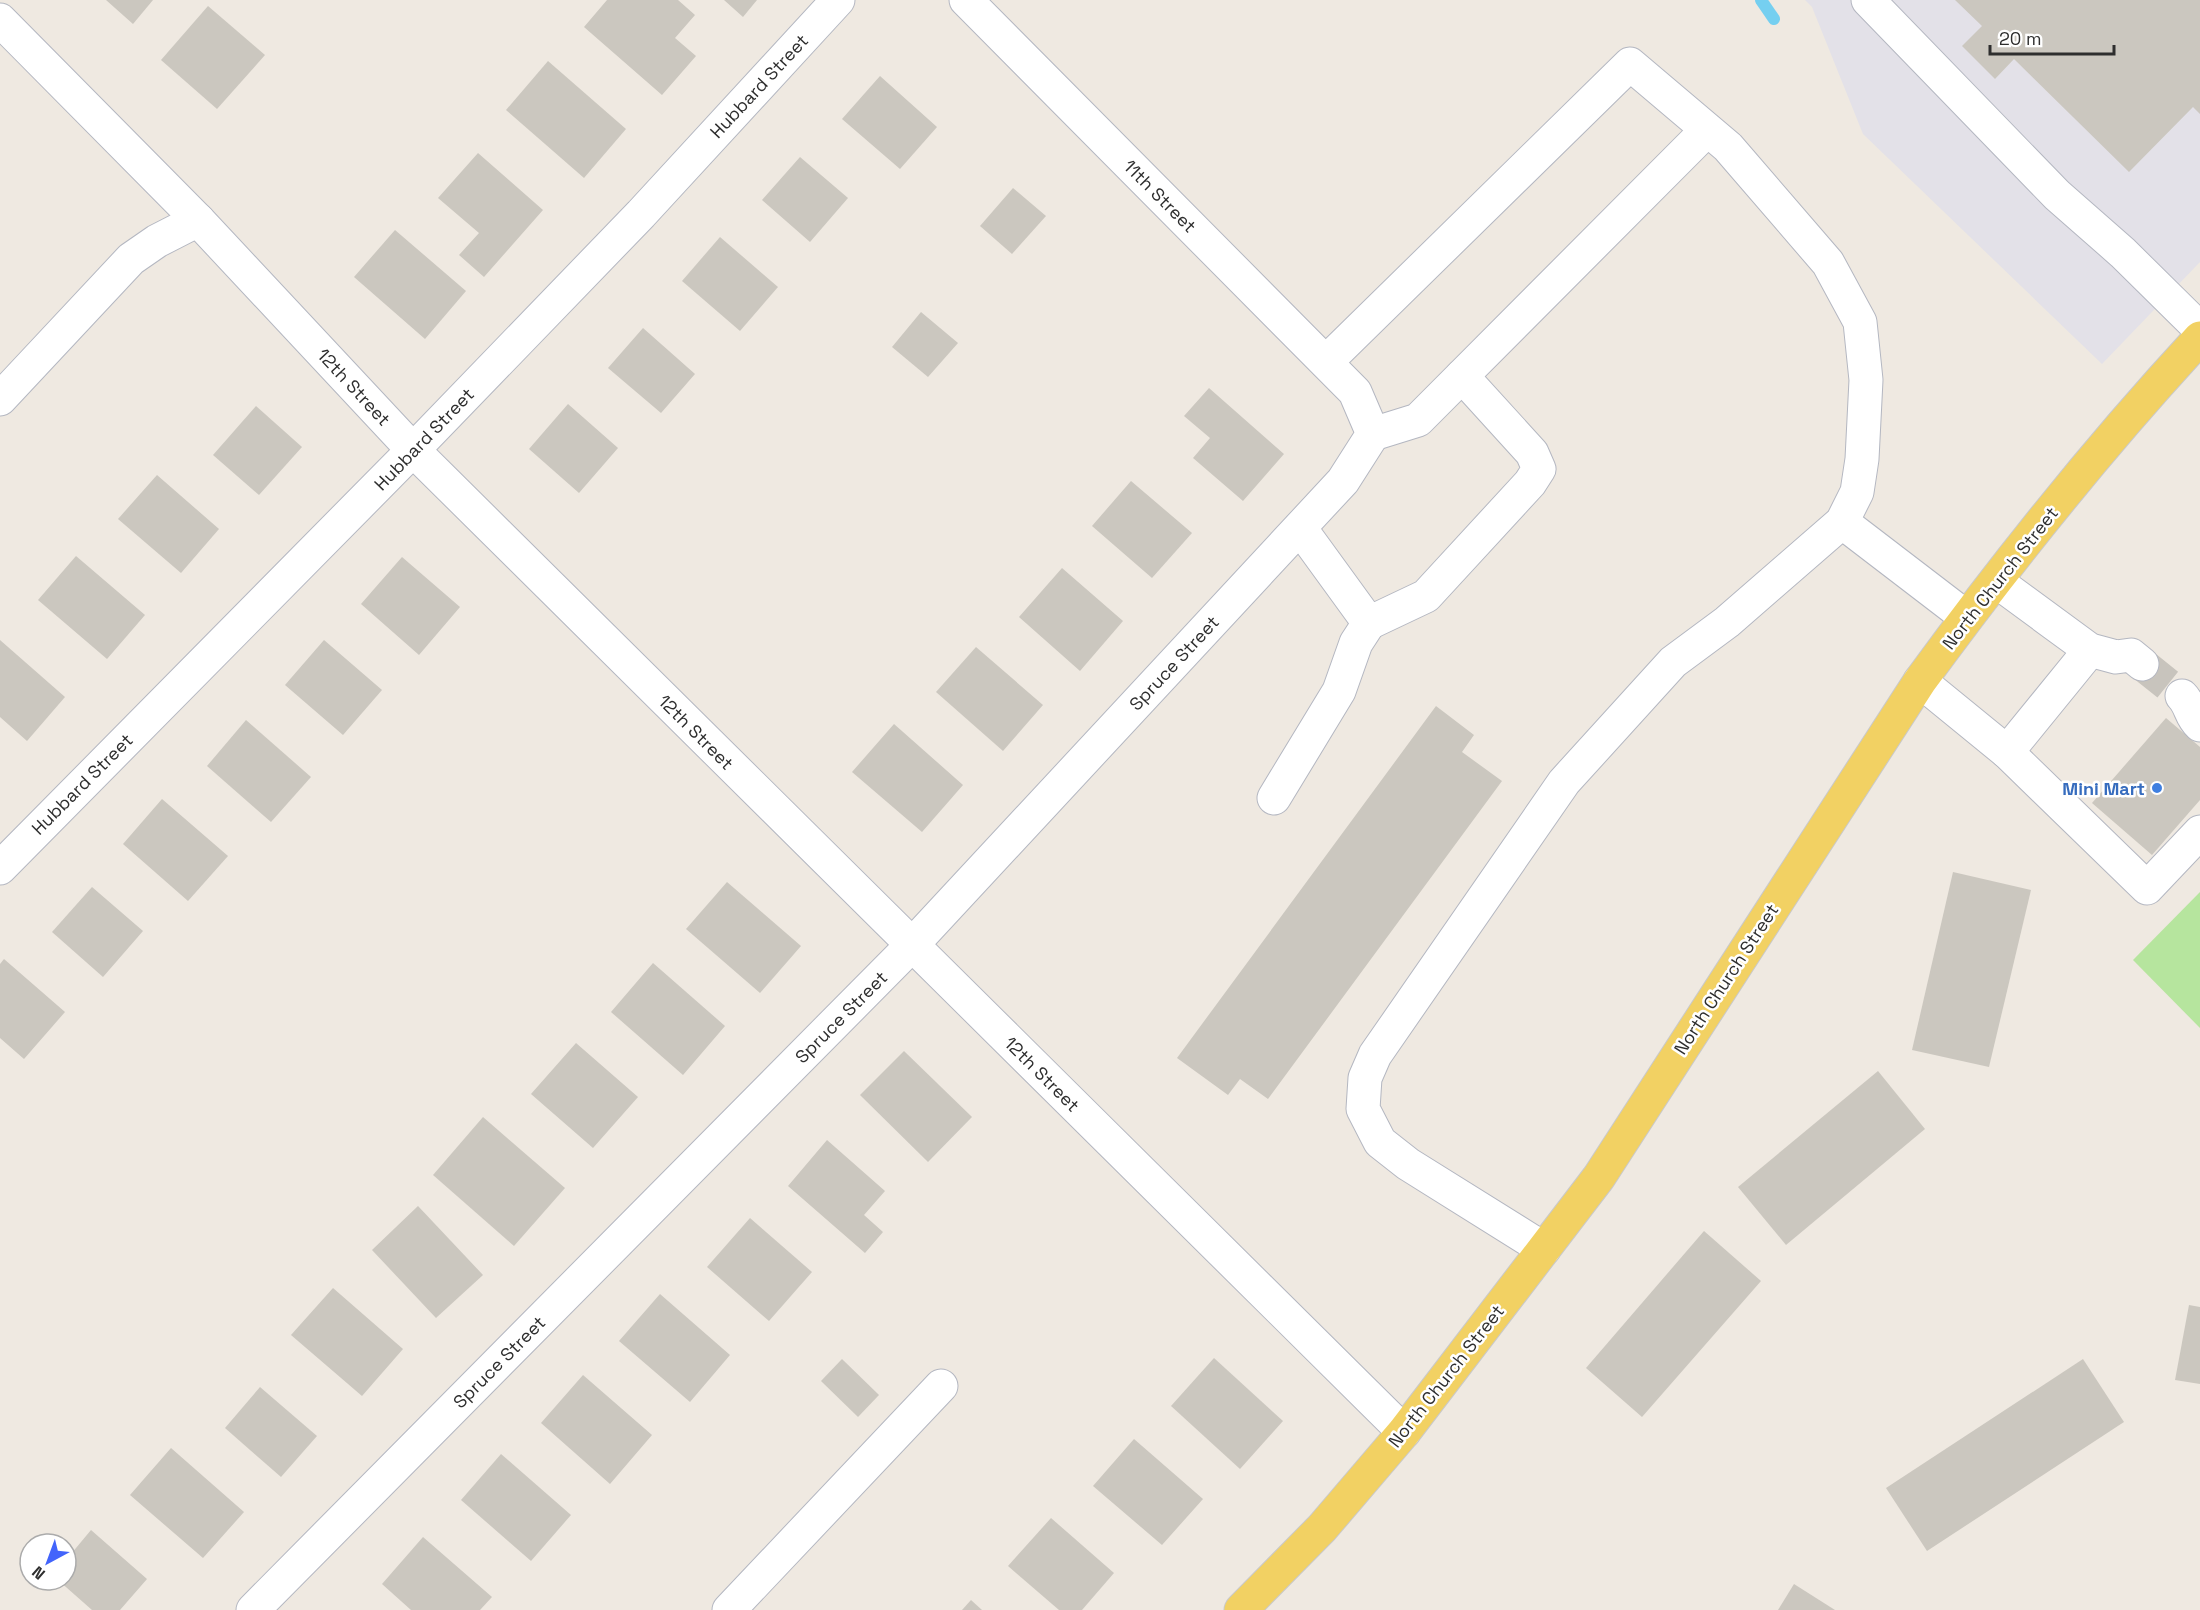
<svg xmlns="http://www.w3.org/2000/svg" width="2200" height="1610" font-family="'Space Grotesk',sans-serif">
<rect width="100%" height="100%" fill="#efe9e1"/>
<polygon fill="#e3e1e8" points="1805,0 2200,0 2200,262 2102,364 1863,134 1812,7"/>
<polygon fill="#b6e59e" points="2200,892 2200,1028 2133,960"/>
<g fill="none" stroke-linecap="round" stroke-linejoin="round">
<polyline stroke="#75cff0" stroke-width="12" points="1761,0 1774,19"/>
</g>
<g fill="#cbc7bf">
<polygon points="106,0 153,0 133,24"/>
<polygon points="607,0 678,0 695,15 675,38 696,56 662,95 584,27"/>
<polygon points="724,0 757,0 743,17"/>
<polygon points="1955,0 2200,0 2200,114 2193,107 2129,172 2014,59 1995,79 1962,46 1982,26"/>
<polygon points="208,6 265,55 217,109 161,60"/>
<polygon points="548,61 626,129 584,178 506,110"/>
<polygon points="880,76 937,127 900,169 842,119"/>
<polygon points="478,153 543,210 484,277 459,255 479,233 438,198"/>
<polygon points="800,157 848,198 810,242 762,200"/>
<polygon points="1013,188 1046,216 1012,254 980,226"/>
<polygon points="395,230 466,291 425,339 354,277"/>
<polygon points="720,237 778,287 740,331 682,281"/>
<polygon points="921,312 958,343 928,377 892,347"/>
<polygon points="643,328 695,374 661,413 608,368"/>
<polygon points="1209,388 1284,454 1243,501 1193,458 1210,438 1184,416"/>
<polygon points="568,404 618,448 579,493 529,449"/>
<polygon points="256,406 302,447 259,495 213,455"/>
<polygon points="157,475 219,529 181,573 118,519"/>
<polygon points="1131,481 1192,533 1152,578 1092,526"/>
<polygon points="76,556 145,615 107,659 38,600"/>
<polygon points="402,557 460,607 419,655 361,604"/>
<polygon points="1062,568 1123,621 1080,671 1019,617"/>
<polygon points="0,640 65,697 27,741 0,717"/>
<polygon points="324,640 382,690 343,735 285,685"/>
<polygon points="976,647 1043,705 1003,751 936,692"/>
<polygon points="1436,706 1474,735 1462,752 1502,781 1268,1099 1240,1079 1228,1095 1177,1058"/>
<polygon points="2166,718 2200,747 2200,800 2152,855 2092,803"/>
<polygon points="246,720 311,777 271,822 207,766"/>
<polygon points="894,724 963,785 922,832 852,772"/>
<polygon points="162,799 228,856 188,901 123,844"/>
<polygon points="1953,872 2031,890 1989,1067 1912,1050"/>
<polygon points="727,882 801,946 760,993 686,929"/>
<polygon points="92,887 143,931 103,977 52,932"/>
<polygon points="4,959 65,1012 24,1059 0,1038 0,964"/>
<polygon points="653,963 725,1026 683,1075 611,1012"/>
<polygon points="576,1043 638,1097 593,1148 531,1094"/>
<polygon points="904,1051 972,1117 928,1162 860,1095"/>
<polygon points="1878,1071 1925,1129 1786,1245 1738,1187"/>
<polygon points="483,1117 565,1188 514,1246 433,1175"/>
<polygon points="827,1140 885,1191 864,1215 883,1232 865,1253 788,1186"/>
<polygon points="418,1206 483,1275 436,1318 372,1250"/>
<polygon points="750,1218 812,1272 769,1321 707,1267"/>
<polygon points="1704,1231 1761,1281 1642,1417 1586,1368"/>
<polygon points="333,1288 403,1349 362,1396 291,1335"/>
<polygon points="660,1294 730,1355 690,1402 619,1341"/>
<polygon points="2189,1305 2200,1307 2200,1384 2175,1380"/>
<polygon points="1214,1358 1283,1421 1240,1469 1171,1406"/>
<polygon points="842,1359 879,1395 858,1417 821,1381"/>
<polygon points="2083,1359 2124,1422 1927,1551 1886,1488"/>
<polygon points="583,1375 652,1435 610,1484 541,1423"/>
<polygon points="260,1387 317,1436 281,1477 225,1428"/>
<polygon points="1134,1439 1203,1499 1162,1545 1093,1486"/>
<polygon points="171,1448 244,1512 203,1558 130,1495"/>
<polygon points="501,1454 571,1515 531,1561 461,1500"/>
<polygon points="1051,1518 1114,1573 1082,1610 1059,1610 1008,1566"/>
<polygon points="91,1530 147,1579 120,1610 92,1610 58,1580 66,1580 66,1560"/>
<polygon points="423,1537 492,1597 480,1610 411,1610 382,1584"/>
<polygon points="1794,1584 1835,1610 1778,1610"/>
<polygon points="971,1600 982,1610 962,1610"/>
</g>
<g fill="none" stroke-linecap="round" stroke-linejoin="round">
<polyline stroke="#c8c4bd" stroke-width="33" stroke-dasharray="33 16" stroke-linecap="butt" points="2142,664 2182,696"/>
<defs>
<g id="minor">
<polyline points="1868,0 2057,195 2123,253 2200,329"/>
<polyline points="0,20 198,220 413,450 1404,1432"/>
<polyline points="1326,362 1630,64 1728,147 1828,263 1860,322 1866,380 1862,459 1857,492 1842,522 1727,622 1673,662 1564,782 1375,1055 1365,1078 1363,1109 1380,1142 1408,1164 1544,1249"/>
<polyline points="0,399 131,259 157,241 198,220"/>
<polyline points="1373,434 1418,420 1707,130"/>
<polyline points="1842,522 1966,617"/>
<polyline points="1300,528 1369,623 1426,596 1530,483 1539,469 1532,453 1462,376"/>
<polyline points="1996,581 2090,650 2116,657 2131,655 2142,664"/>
<polyline points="1920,681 2007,752 2147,888 2200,832"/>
<path d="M2182,696C2191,705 2190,716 2200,725"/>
<polyline points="2007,752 2090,650"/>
<polyline points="1274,798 1339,691 1356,643 1369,623"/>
<polyline points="0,868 413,450 641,214 838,0"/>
<polyline points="253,1610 911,946 1343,481 1373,434 1355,392 966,0"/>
<polyline points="729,1610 941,1386"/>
</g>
<path id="major" d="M1241,1610L1322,1528L1404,1432L1599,1177L1920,681C2007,562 2100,446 2200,338"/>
</defs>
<use href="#minor" stroke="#b4b7c1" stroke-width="35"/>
<use href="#major" stroke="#c9c9c9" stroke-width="35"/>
<use href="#minor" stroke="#fff" stroke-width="33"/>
<use href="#major" stroke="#f2d163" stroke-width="33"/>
</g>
<circle fill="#3f7fe0" stroke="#fff" stroke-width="2" cx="2157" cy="788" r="6"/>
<g text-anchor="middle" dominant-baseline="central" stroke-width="5" stroke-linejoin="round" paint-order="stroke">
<g font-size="18" fill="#2e2e2e" stroke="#fff">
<text transform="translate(759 86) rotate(-47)">Hubbard Street</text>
<text transform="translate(1160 196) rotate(45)">11th Street</text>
<text transform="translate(354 387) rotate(47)">12th Street</text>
<text transform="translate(424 439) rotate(-46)">Hubbard Street</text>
<text transform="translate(2000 578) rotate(-52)">North Church Street</text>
<text transform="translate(1174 663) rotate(-47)">Spruce Street</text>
<text transform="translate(696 732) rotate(45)">12th Street</text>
<text transform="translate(82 784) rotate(-45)">Hubbard Street</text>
<text transform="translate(1726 979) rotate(-57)">North Church Street</text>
<text transform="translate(841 1017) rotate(-45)">Spruce Street</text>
<text transform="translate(1042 1074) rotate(45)">12th Street</text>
<text transform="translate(499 1362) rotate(-45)">Spruce Street</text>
<text transform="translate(1446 1376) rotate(-52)">North Church Street</text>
</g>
<g font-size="18" font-weight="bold" fill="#366cbe" stroke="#fff" text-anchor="end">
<text x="2145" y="788">Mini Mart</text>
</g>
</g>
<g transform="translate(48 1562) rotate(221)"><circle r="28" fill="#ffffff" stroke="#ababab" stroke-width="1.5"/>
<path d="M0-4.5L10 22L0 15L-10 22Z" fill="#4264fb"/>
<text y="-9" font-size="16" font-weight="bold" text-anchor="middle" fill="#2e2e2e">N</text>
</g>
<path d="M1990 45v9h124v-9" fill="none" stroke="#2e2e2e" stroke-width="3"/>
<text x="1999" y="45" font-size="18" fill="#2e2e2e" stroke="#ffffff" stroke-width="4.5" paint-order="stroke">20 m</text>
</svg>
